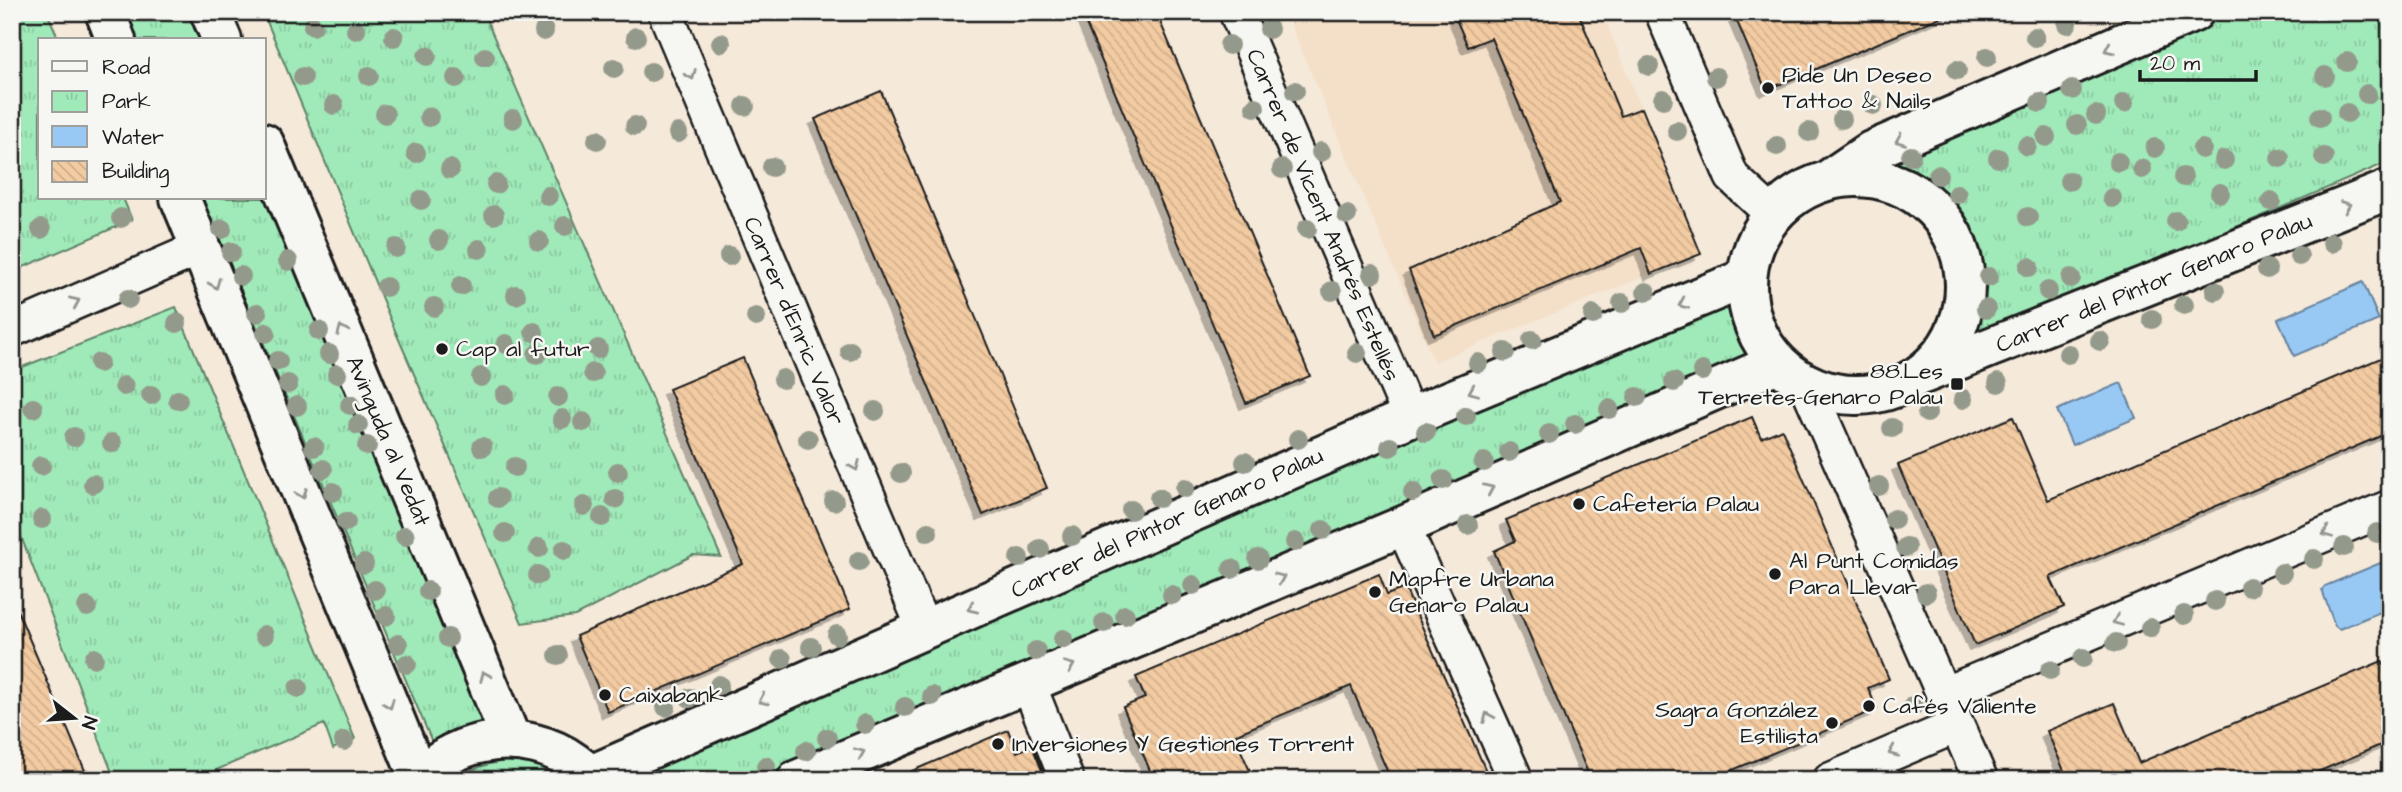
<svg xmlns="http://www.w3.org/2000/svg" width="2402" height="792" font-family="'Architects Daughter',sans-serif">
<defs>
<pattern id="park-tufts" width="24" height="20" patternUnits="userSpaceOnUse" patternTransform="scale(1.75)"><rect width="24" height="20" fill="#a0eab9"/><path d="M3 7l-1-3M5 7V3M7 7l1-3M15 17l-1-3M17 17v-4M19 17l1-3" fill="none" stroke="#89c89e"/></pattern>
<pattern id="building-back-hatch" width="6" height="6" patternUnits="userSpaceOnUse" patternTransform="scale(1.75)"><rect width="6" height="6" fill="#f3cba2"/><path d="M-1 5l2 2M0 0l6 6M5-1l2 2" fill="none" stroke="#d0ae8b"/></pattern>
<filter id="shadow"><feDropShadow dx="-6" dy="6" stdDeviation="0" flood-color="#0004"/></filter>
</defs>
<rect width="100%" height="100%" fill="#f5e9da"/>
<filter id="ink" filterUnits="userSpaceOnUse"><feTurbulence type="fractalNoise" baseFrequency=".0143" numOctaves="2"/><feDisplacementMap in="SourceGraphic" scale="14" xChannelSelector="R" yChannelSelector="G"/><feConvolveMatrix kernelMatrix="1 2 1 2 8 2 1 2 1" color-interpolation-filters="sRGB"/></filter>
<g filter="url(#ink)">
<polygon fill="#f4e0c9" points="1285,12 1602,12 1701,254 1434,362"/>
<g fill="url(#park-tufts)" stroke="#5e836a" stroke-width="2">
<polygon points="12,12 47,12 59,40 40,40 40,198 123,198 132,220 12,272"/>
<polygon points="123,12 193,12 204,40 135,40"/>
<polygon points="263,12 483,12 721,557 693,555 575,616 522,623 394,328"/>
<path d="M2225,12H2390V161L1958,346C1989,282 1982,209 1915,170C1904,164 1890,161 1879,157Z"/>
<polygon points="264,181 488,722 460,730 434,744 432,742 202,198 264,198"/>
<path d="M1746,278C1749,316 1754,334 1777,363L795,780H594Z"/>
<polygon points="176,307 355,739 333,749 324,724 193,780 115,780 12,513 12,371"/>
<path d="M513,760C532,763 551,767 565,780H455C473,767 492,762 513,760Z"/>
</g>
<g fill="#98c8f4" stroke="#66839e" stroke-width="2">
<polygon points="2363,282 2379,320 2294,356 2278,319"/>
<polygon points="2121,383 2136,418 2072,445 2057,410"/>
<polygon points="2390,559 2390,608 2339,629 2335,626 2322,590 2325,586"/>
</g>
<g fill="url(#building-back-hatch)" stroke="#1c1c1c" stroke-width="2" filter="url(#shadow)">
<polygon points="1081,12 1156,12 1310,376 1246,403"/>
<polygon points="1453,12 1578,12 1621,116 1642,108 1701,254 1651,274 1641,248 1434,335 1409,270 1560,202 1491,38 1468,47"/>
<polygon points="1733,12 1950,12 1950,13 1766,90"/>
<polygon points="881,91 1047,488 983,515 815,119"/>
<polygon points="2390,354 2390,432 2050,577 2064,607 1975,645 1898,465 2013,417 2048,500"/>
<polygon points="743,358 850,609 608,712 576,636 743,564 669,389"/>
<polygon points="1752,417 1761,438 1782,429 1889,679 1868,688 1877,709 1709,780 1591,780 1494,551 1515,541 1506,520"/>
<polygon points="1379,574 1387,595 1405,588 1490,780 1391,780 1351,686 1234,735 1254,780 1154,780 1123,707 1145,698 1136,677"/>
<polygon points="12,598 89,780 12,780"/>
<polygon points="2382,661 2390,678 2390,741 2299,780 2068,780 2047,731 2114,703 2139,763"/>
<polygon points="1008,730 1017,752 1032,746 1046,780 891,780"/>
</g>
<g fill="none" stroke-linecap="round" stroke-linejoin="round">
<defs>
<g id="street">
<polyline points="665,12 924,629"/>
<polyline points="1236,12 1410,417"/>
<polyline points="1662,12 1732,177 1772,214"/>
<polyline points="12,330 200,248"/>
<polyline points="1806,383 1981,780"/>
<polyline points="1403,526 1516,780"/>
<polyline points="1028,683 1067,780"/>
<polyline points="1944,694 2390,507"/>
<polyline points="1830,780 1956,726"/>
</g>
<g id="secondary">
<polyline points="105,12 116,40"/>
<polyline points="210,12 222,40"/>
<polyline points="264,143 511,739"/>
<circle cx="1856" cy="286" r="109"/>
<polyline points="1831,178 1871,151 2194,12"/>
<polyline points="180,198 419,778"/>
<polyline points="1923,374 2390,189"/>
<polyline points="591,775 1410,417 1746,278"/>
<path d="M418,780C456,735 528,728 574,762C581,768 589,772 594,780"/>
<polyline points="797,780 1403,526 1777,363"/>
</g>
</defs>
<use href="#street" stroke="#1c1c1c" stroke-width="38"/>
<use href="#secondary" stroke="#1c1c1c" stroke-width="44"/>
<use href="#street" stroke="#f6f6f2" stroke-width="33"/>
<use href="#secondary" stroke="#f6f6f2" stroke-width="38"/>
</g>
<g fill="#949a8b">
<circle cx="2067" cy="24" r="10"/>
<circle cx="313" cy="26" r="10"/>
<circle cx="1269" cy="29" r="10"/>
<circle cx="356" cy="30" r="10"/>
<circle cx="544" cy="31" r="10"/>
<circle cx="394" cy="37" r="10"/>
<circle cx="636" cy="37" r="10"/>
<circle cx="2035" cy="37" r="10"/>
<circle cx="721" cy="43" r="10"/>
<circle cx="1229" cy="45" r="10"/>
<circle cx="427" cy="56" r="10"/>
<circle cx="485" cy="57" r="10"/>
<circle cx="1987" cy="57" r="10"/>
<circle cx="2347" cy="62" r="10"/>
<circle cx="1649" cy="66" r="10"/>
<circle cx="614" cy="68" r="10"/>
<circle cx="1957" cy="70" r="10"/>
<circle cx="651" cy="72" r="10"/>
<circle cx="369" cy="76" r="10"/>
<circle cx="2325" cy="76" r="10"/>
<circle cx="303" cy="77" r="10"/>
<circle cx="1716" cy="77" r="10"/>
<circle cx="456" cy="78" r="10"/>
<circle cx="2072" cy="90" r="10"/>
<circle cx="1295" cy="91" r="10"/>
<circle cx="2367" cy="94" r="10"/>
<circle cx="1663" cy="99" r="10"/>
<circle cx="2040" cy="103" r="10"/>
<circle cx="2124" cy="103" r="10"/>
<circle cx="334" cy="105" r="10"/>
<circle cx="1873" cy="105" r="10"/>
<circle cx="745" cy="106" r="10"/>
<circle cx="1255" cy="107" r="10"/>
<circle cx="2347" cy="113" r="10"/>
<circle cx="385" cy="114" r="10"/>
<circle cx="2096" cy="115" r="10"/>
<circle cx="429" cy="117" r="10"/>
<circle cx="2320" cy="117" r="10"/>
<circle cx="513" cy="119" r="10"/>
<circle cx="1842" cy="119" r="10"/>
<circle cx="2077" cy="125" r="10"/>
<circle cx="635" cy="126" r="10"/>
<circle cx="1677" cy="131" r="10"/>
<circle cx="1809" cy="132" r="10"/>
<circle cx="678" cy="133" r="10"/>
<circle cx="2046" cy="137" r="10"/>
<circle cx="597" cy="140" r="10"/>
<circle cx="1777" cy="146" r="10"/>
<circle cx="2027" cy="146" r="10"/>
<circle cx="2155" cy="148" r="10"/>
<circle cx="2202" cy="149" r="10"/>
<circle cx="1321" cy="152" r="10"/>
<circle cx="416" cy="153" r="10"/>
<circle cx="1911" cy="156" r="10"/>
<circle cx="2324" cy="157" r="10"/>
<circle cx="1998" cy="158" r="10"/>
<circle cx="2280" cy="158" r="10"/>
<circle cx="2224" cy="160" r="10"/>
<circle cx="2118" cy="162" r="10"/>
<circle cx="772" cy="167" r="10"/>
<circle cx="450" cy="169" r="10"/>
<circle cx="1282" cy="169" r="10"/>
<circle cx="2142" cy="169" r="10"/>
<circle cx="1938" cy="175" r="10"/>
<circle cx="2183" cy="177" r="10"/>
<circle cx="2069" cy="181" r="10"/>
<circle cx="496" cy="184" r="10"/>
<circle cx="2220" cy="193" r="10"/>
<circle cx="1957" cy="194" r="10"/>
<circle cx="548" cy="196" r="10"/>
<circle cx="2112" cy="198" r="10"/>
<circle cx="421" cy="200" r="10"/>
<circle cx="2271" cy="201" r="10"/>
<circle cx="494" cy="215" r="10"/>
<circle cx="1347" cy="215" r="10"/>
<circle cx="2028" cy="217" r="10"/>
<circle cx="121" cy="218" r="10"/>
<circle cx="2176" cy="221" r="10"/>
<circle cx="565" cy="226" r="10"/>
<circle cx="41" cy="229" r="10"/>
<circle cx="222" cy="229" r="10"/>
<circle cx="1307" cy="229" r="10"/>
<circle cx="439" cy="240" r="10"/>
<circle cx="539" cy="241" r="10"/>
<circle cx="2332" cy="243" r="10"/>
<circle cx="396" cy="248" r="10"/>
<circle cx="479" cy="249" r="10"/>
<circle cx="231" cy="252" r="10"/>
<circle cx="729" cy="256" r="10"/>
<circle cx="2299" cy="256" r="10"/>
<circle cx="288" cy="261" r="10"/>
<circle cx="2029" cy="267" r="10"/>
<circle cx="2267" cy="269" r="10"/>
<circle cx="1372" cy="274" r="10"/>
<circle cx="241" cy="276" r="10"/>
<circle cx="1989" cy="277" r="10"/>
<circle cx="2071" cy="278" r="10"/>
<circle cx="461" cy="286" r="10"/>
<circle cx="386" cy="287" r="10"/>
<circle cx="1332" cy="291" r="10"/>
<circle cx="2048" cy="291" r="10"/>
<circle cx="2215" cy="291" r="10"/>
<circle cx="1646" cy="292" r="10"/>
<circle cx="516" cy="295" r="10"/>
<circle cx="128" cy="299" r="10"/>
<circle cx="1622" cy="303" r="10"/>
<circle cx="2184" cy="305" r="10"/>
<circle cx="434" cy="307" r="10"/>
<circle cx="1986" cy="309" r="10"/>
<circle cx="257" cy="313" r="10"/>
<circle cx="1593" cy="315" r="10"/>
<circle cx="756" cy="317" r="10"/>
<circle cx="2152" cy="319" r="10"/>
<circle cx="177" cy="323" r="10"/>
<circle cx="319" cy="331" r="10"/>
<circle cx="534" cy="332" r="10"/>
<circle cx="266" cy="333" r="10"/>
<circle cx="1532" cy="340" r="10"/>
<circle cx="2100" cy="341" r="10"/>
<circle cx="506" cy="344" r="10"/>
<circle cx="598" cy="349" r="10"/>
<circle cx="850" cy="351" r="10"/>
<circle cx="1505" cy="352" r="10"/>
<circle cx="1357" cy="353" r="10"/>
<circle cx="329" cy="354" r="10"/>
<circle cx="537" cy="354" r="10"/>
<circle cx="2068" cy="354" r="10"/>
<circle cx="278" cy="361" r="10"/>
<circle cx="99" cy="363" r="10"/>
<circle cx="1478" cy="363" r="10"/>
<circle cx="1702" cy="371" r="10"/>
<circle cx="593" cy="373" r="10"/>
<circle cx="337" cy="374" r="10"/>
<circle cx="481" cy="377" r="10"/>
<circle cx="783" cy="379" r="10"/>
<circle cx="1674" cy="382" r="10"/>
<circle cx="1998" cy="383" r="10"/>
<circle cx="288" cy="384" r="10"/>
<circle cx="124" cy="386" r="10"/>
<circle cx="151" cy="395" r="10"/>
<circle cx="505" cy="395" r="10"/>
<circle cx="558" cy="397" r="10"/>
<circle cx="1637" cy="397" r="10"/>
<circle cx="1963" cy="399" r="10"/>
<circle cx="178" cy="400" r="10"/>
<circle cx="350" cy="405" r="10"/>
<circle cx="297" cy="406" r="10"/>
<circle cx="33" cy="408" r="10"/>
<circle cx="1609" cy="409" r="10"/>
<circle cx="875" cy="411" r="10"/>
<circle cx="1927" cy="413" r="10"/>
<circle cx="1466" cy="416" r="10"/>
<circle cx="562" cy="419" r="10"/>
<circle cx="583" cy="422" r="10"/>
<circle cx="1575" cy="424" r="10"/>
<circle cx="358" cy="425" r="10"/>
<circle cx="1892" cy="428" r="10"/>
<circle cx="1426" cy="432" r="10"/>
<circle cx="1549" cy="434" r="10"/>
<circle cx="74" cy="437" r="10"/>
<circle cx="808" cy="439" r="10"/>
<circle cx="1298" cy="439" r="10"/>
<circle cx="112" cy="443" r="10"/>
<circle cx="367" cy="446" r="10"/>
<circle cx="314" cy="447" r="10"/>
<circle cx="482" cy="447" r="10"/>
<circle cx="1390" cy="447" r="10"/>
<circle cx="1509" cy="452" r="10"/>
<circle cx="1245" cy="462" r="10"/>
<circle cx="1484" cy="462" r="10"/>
<circle cx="41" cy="466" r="10"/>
<circle cx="515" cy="467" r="10"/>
<circle cx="323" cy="469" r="10"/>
<circle cx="618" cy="472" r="10"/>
<circle cx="901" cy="473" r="10"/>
<circle cx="1443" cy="480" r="10"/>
<circle cx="93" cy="484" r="10"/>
<circle cx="1879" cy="486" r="10"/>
<circle cx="1185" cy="488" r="10"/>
<circle cx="333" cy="492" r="10"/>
<circle cx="1413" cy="492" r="10"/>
<circle cx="498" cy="498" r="10"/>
<circle cx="1159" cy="498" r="10"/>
<circle cx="615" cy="499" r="10"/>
<circle cx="834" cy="501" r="10"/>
<circle cx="584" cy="506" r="10"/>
<circle cx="1131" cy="510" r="10"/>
<circle cx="602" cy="517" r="10"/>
<circle cx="42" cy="519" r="10"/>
<circle cx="1894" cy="519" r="10"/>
<circle cx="346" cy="522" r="10"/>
<circle cx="1468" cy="525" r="10"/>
<circle cx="1323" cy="530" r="10"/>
<circle cx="928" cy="532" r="10"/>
<circle cx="505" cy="533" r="10"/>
<circle cx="2377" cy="533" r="10"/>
<circle cx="405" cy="536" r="10"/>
<circle cx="1072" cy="536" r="10"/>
<circle cx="1295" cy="542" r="10"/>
<circle cx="1906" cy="547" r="10"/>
<circle cx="2344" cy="547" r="10"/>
<circle cx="539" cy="548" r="10"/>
<circle cx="1040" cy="549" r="10"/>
<circle cx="564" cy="550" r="10"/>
<circle cx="1019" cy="558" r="10"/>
<circle cx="1258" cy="559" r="10"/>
<circle cx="2314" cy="559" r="10"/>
<circle cx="859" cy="561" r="10"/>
<circle cx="364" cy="564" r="10"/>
<circle cx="1232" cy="569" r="10"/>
<circle cx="2282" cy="573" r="10"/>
<circle cx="538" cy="575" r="10"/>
<circle cx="1193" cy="585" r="10"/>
<circle cx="2249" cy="587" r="10"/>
<circle cx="375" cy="590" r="10"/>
<circle cx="428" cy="591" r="10"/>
<circle cx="1926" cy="593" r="10"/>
<circle cx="1172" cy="595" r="10"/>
<circle cx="2215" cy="601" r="10"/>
<circle cx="87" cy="607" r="10"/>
<circle cx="1125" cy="615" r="10"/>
<circle cx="2184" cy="615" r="10"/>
<circle cx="386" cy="616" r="10"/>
<circle cx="1104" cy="623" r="10"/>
<circle cx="2150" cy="628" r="10"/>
<circle cx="264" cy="635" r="10"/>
<circle cx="837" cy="635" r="10"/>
<circle cx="448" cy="638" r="10"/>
<circle cx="1063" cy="639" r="10"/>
<circle cx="2116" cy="643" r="10"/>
<circle cx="398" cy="644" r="10"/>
<circle cx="811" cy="647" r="10"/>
<circle cx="1036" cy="651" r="10"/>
<circle cx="558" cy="655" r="10"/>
<circle cx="94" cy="658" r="10"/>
<circle cx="2083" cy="658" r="10"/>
<circle cx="782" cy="659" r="10"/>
<circle cx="407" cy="664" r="10"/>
<circle cx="2050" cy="670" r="10"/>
<circle cx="719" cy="685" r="10"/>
<circle cx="298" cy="688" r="10"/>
<circle cx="932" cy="696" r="10"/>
<circle cx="690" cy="698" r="10"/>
<circle cx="1913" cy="706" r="10"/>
<circle cx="666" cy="707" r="10"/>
<circle cx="905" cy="707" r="10"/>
<circle cx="865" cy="724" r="10"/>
<circle cx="827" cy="738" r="10"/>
<circle cx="344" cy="741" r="10"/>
<circle cx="806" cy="751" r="10"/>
<circle cx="766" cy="766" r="10"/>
</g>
<defs><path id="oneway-chevron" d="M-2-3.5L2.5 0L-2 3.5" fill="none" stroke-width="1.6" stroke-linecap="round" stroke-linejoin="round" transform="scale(1.75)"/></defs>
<g stroke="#949492">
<use href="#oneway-chevron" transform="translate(2109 49) rotate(156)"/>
<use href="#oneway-chevron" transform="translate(691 75) rotate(67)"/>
<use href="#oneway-chevron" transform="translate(1900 140) rotate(158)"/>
<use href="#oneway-chevron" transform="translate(2346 206) rotate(-22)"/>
<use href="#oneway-chevron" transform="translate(215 284) rotate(68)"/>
<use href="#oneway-chevron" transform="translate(75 302) rotate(-24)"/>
<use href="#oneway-chevron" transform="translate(1683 304) rotate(157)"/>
<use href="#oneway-chevron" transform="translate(342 330) rotate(-113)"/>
<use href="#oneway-chevron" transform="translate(1473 391) rotate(157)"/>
<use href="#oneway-chevron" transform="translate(855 466) rotate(67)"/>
<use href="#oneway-chevron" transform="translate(1489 489) rotate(-24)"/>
<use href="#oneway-chevron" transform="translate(302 494) rotate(68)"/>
<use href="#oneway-chevron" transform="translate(2327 533) rotate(157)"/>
<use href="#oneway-chevron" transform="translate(1280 578) rotate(-23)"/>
<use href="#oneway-chevron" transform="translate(972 608) rotate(156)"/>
<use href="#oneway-chevron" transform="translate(2117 621) rotate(157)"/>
<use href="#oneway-chevron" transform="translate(1070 666) rotate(-23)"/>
<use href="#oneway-chevron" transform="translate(485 676) rotate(-113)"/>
<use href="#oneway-chevron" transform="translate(763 700) rotate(156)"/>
<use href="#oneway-chevron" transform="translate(389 704) rotate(68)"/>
<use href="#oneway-chevron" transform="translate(1488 717) rotate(-114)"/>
<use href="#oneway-chevron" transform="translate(1893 752) rotate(157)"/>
<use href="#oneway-chevron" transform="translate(860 753) rotate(-23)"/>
</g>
</g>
<g fill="#1c1c1c" stroke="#f6f6f2" stroke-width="2.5">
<circle cx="1768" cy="88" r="7"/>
<circle cx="442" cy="349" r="7"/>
<rect x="1950" y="377" width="14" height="14" rx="3.5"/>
<circle cx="1579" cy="504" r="7"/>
<circle cx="1775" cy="574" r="7"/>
<circle cx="1375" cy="592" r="7"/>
<circle cx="605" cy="695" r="7"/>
<circle cx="1869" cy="706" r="7"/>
<circle cx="1832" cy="723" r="7"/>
<circle cx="998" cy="744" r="7"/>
</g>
<g text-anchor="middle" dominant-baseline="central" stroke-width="5" stroke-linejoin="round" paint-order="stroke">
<g font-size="23" fill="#1c1c1c" stroke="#f6f6f2" text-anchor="start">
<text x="1782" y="75">Pide Un Deseo<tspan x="1782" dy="26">Tattoo &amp; Nails</tspan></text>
<text x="456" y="349">Cap al futur</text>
<text x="1943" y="371" text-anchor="end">88.Les<tspan x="1943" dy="26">Terretes-Genaro Palau</tspan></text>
<text x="1593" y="504">Cafetería Palau</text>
<text x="1789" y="561">Al Punt Comidas<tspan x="1789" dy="26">Para Llevar</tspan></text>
<text x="1389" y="579">Mapfre Urbana<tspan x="1389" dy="26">Genaro Palau</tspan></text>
<text x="619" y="695">Caixabank</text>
<text x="1883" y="706">Cafés Valiente</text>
<text x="1818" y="710" text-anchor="end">Sagra González<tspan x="1818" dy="26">Estilista</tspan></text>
<text x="1012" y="744">Inversiones Y Gestiones Torrent</text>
</g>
<g font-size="23" fill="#1c1c1c" stroke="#f6f6f2">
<text transform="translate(1323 215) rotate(67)">Carrer de Vicent Andrés Estellés</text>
<text transform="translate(2154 283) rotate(-22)">Carrer del Pintor Genaro Palau</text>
<text transform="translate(794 321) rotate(67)">Carrer d'Enric Valor</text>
<text transform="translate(388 441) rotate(67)">Avinguda al Vedat</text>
<text transform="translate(1167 523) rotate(-24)">Carrer del Pintor Genaro Palau</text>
</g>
</g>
<rect width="2402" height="792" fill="none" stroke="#f6f6f2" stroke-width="42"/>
<rect x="21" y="21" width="2360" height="750" fill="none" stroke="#1c1c1c" stroke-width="2.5" filter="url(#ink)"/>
<rect x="38" y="38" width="228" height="161" fill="#f6f6f2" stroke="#9f9f9c" stroke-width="2"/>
<rect x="52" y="61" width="35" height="10" fill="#f6f6f2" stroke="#9f9f9c" stroke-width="2"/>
<text x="102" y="74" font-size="21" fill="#1c1c1c">Road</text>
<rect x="52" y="91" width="35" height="21" fill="url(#park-tufts)" stroke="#9f9f9c" stroke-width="2"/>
<text x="102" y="108" font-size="21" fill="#1c1c1c">Park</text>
<rect x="52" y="126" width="35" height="21" fill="#98c8f4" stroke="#9f9f9c" stroke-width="2"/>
<text x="102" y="144" font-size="21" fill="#1c1c1c">Water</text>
<rect x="52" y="161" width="35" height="21" fill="url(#building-back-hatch)" stroke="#9f9f9c" stroke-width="2"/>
<text x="102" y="178" font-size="21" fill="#1c1c1c">Building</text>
<g transform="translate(74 718) rotate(107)" stroke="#f6f6f2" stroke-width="5" paint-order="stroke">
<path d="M0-5L12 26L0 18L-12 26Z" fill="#1c1c1c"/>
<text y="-10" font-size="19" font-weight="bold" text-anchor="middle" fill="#1c1c1c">N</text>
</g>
<path d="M2140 70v10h116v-10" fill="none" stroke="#1c1c1c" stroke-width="3.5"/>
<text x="2150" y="70" font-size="21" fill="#1c1c1c" stroke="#f6f6f2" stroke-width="5" paint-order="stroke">20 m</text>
</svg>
